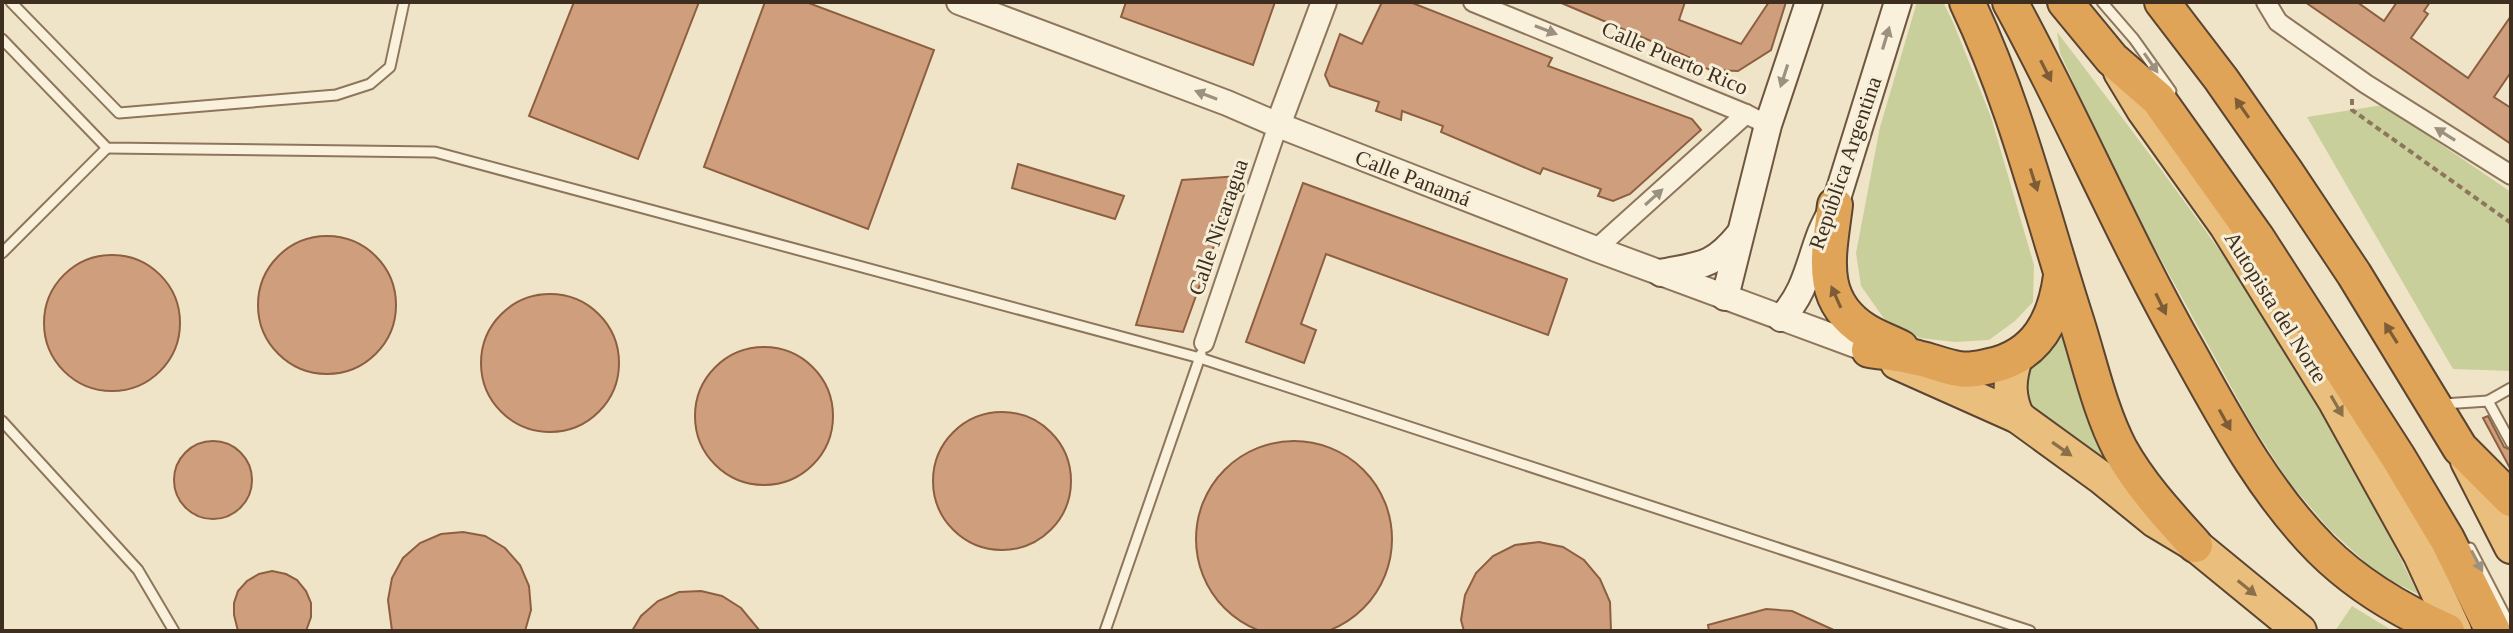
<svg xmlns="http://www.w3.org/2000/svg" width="2513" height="633" font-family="Georgia,serif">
<rect width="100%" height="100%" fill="#f0e4c8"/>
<g fill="#c9cf9b">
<polygon points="1917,2 1943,2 1953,22 1991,117 2034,265 2033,302 2015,321 1989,340 1955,342 1920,338 1885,320 1861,286 1856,253 1880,127"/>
<path d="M2057,32C2135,134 2212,235 2282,342C2334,421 2376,509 2418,594L2379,575L2329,529L2289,482L2251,423L2120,185L2060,53Z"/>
<polygon points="2383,105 2511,192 2511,371 2453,369 2307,117"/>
<polygon points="2065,317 2126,480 2023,403 2024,365"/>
<polygon points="2352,606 2393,631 2335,631"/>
</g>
<g fill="#cf9f7d" stroke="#8d5f41" stroke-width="2">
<polygon points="574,2 699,2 638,159 529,116"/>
<polygon points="765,2 806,2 934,50 868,229 704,167"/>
<polygon points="1126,2 1275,2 1253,65 1121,17"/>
<polygon points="1382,2 1410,2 1552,58 1548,66 1692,119 1701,130 1630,194 1613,201 1598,196 1601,189 1543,168 1540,174 1441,132 1443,126 1402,111 1401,120 1376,111 1379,102 1330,86 1325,75 1340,34 1362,44"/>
<polygon points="1559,2 1685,2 1679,20 1741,44 1769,2 1786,2 1771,50 1738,71 1711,70 1688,62 1689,57"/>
<polygon points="2305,2 2357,2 2384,21 2397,2 2430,2 2424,11 2428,14 2411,38 2468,78 2511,16 2511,72 2494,97 2511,108 2511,144"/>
<polygon points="1018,164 1124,196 1115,219 1012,188"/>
<polygon points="1239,176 1183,332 1136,325 1182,180"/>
<polygon points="1303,183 1567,279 1548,335 1326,254 1301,324 1316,330 1304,363 1246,342"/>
<circle cx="327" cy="305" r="69"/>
<circle cx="112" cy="323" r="68"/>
<circle cx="550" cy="363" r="69"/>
<circle cx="764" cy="416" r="69"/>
<circle cx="1002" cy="481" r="69"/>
<polygon points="2488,416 2504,447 2511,450 2511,470 2483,418"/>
<circle cx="213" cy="480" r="39"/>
<circle cx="1294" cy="539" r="98"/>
<polygon points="463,532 485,536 505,548 520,565 529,586 531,610 525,631 392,631 388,600 392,578 403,558 420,543 441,534"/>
<polygon points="1539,542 1563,547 1584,560 1600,579 1610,602 1611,631 1464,631 1461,620 1465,595 1476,573 1493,556 1515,545"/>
<polygon points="272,571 286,574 297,580 306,591 311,603 311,617 306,631 238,631 234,615 234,603 238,591 247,581 259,574"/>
<polygon points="701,591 722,596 741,608 760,631 632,631 641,616 658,601 679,592"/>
<polygon points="1766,609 1792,611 1836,631 1709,631 1708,625"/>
</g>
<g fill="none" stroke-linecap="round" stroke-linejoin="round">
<defs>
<g id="service">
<polyline points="11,2 119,113 336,95 370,84 390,67 404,2"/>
<polyline points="2102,2 2134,39 2171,91"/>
<polyline points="2,39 107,148 435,152 1200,358 2030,631"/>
<polyline points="2,253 107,148"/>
<polyline points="2488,401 2511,388"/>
<polyline points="2443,404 2488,401 2511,443"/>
<polyline points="2,421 138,570 174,631"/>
<polyline points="2470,548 2511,627"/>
<polyline points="1105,631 1201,354"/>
</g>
<g id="minor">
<polyline points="1473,2 1746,114 1768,125"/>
<polyline points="2266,2 2278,22 2366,84 2511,175"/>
<polyline points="1596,249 1746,114"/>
<polyline points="1204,343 1278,125"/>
</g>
<g id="tertiary">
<polyline points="959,2 1227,103 1278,125 1596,249 1869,350"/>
<polyline points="1278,125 1324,2"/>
</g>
<g id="secondary">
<path d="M1661,273C1700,265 1713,267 1739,235"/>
<polyline points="1725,297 1768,125 1809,2"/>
<path d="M1781,318C1805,294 1809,264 1821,233C1825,223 1830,214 1835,205L1898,2"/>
</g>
<g id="trunk">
<polyline points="2120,72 2143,110 2226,226 2334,400 2420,555 2455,631"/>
<path d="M2016,358C2009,380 2008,396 2018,417"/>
<polyline points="1897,363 2018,417 2102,478 2155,521 2195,545 2300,631"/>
<polyline points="2467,461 2511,547"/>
</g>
<g id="motorway">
<path d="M1967,2C2016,105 2042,215 2077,323C2090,364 2100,411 2120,449C2140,485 2168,515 2195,545"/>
<path d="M2010,2C2073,117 2124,239 2189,353C2228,423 2264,491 2321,549C2357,585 2401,611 2447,631"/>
<polyline points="2065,2 2112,59 2158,99 2257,238 2398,457 2447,539 2493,631"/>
<polyline points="2162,2 2221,79 2286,172 2354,274 2460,448 2511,499"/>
<path d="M1835,205C1829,254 1816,300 1866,331C1877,338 1890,342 1901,348"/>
<path d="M1869,350C1885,352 1902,354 1918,358C1932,361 1945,367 1959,369C1970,371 1980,368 1990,366C2037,356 2055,320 2061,276"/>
</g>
</defs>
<use href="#service" stroke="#8d765c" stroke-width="13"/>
<use href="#minor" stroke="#8d765c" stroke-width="22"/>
<use href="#tertiary" stroke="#8d765c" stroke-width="28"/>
<use href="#secondary" stroke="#6f573f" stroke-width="30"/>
<use href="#trunk" stroke="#5b4430" stroke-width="36"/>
<use href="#motorway" stroke="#5b4430" stroke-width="38"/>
<polyline stroke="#8d765c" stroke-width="4" stroke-dasharray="6 4" stroke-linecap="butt" points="2352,99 2352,110 2511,223"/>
<use href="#service" stroke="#faf1dc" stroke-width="9"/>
<use href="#minor" stroke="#faf1dc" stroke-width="18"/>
<use href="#tertiary" stroke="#faf1dc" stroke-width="24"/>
<use href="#secondary" stroke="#faf1dc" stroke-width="26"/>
<use href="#trunk" stroke="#eabe7c" stroke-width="32"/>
<use href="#motorway" stroke="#e0a458" stroke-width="34"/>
</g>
<defs><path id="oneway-solid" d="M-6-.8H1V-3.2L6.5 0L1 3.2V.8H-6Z" transform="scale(2)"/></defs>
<g fill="#9c907e">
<use href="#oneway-solid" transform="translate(1546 30) rotate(21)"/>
<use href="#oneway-solid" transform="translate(1886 38) rotate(-73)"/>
<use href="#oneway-solid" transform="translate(2151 63) rotate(55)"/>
<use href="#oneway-solid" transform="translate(1784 76) rotate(108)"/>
<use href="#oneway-solid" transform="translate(1206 95) rotate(-159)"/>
<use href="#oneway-solid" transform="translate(2445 134) rotate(-148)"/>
<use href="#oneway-solid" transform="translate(1654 197) rotate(-42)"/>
<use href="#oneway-solid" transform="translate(2477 561) rotate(62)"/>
</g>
<g fill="#7e5d36">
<use href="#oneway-solid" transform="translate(2046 71) rotate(63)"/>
<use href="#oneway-solid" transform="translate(2242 108) rotate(-125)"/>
<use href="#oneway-solid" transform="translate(2034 180) rotate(72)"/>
<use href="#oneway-solid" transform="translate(1836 297) rotate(-114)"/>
<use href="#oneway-solid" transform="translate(2161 304) rotate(64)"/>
<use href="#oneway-solid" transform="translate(2391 333) rotate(-122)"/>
<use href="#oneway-solid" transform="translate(2225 420) rotate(61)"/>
</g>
<g fill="#8b6f49">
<use href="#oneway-solid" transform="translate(2337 406) rotate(60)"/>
<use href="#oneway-solid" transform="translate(2062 449) rotate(35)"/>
<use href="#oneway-solid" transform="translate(2247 588) rotate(39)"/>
</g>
<g text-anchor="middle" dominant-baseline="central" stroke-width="6" stroke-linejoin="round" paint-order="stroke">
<g font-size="22" fill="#3d2e20" stroke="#f7eed8">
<text transform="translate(1675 58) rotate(23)">Calle Puerto Rico</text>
<text transform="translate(1845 163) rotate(-71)">República Argentina</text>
<text transform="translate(1413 178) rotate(21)">Calle Panamá</text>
<text transform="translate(1218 227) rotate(-71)">Calle Nicaragua</text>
<text transform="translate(2276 307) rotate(58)">Autopista del Norte</text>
</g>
</g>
<rect width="2513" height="633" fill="none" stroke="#3d2e20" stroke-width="8"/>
</svg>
